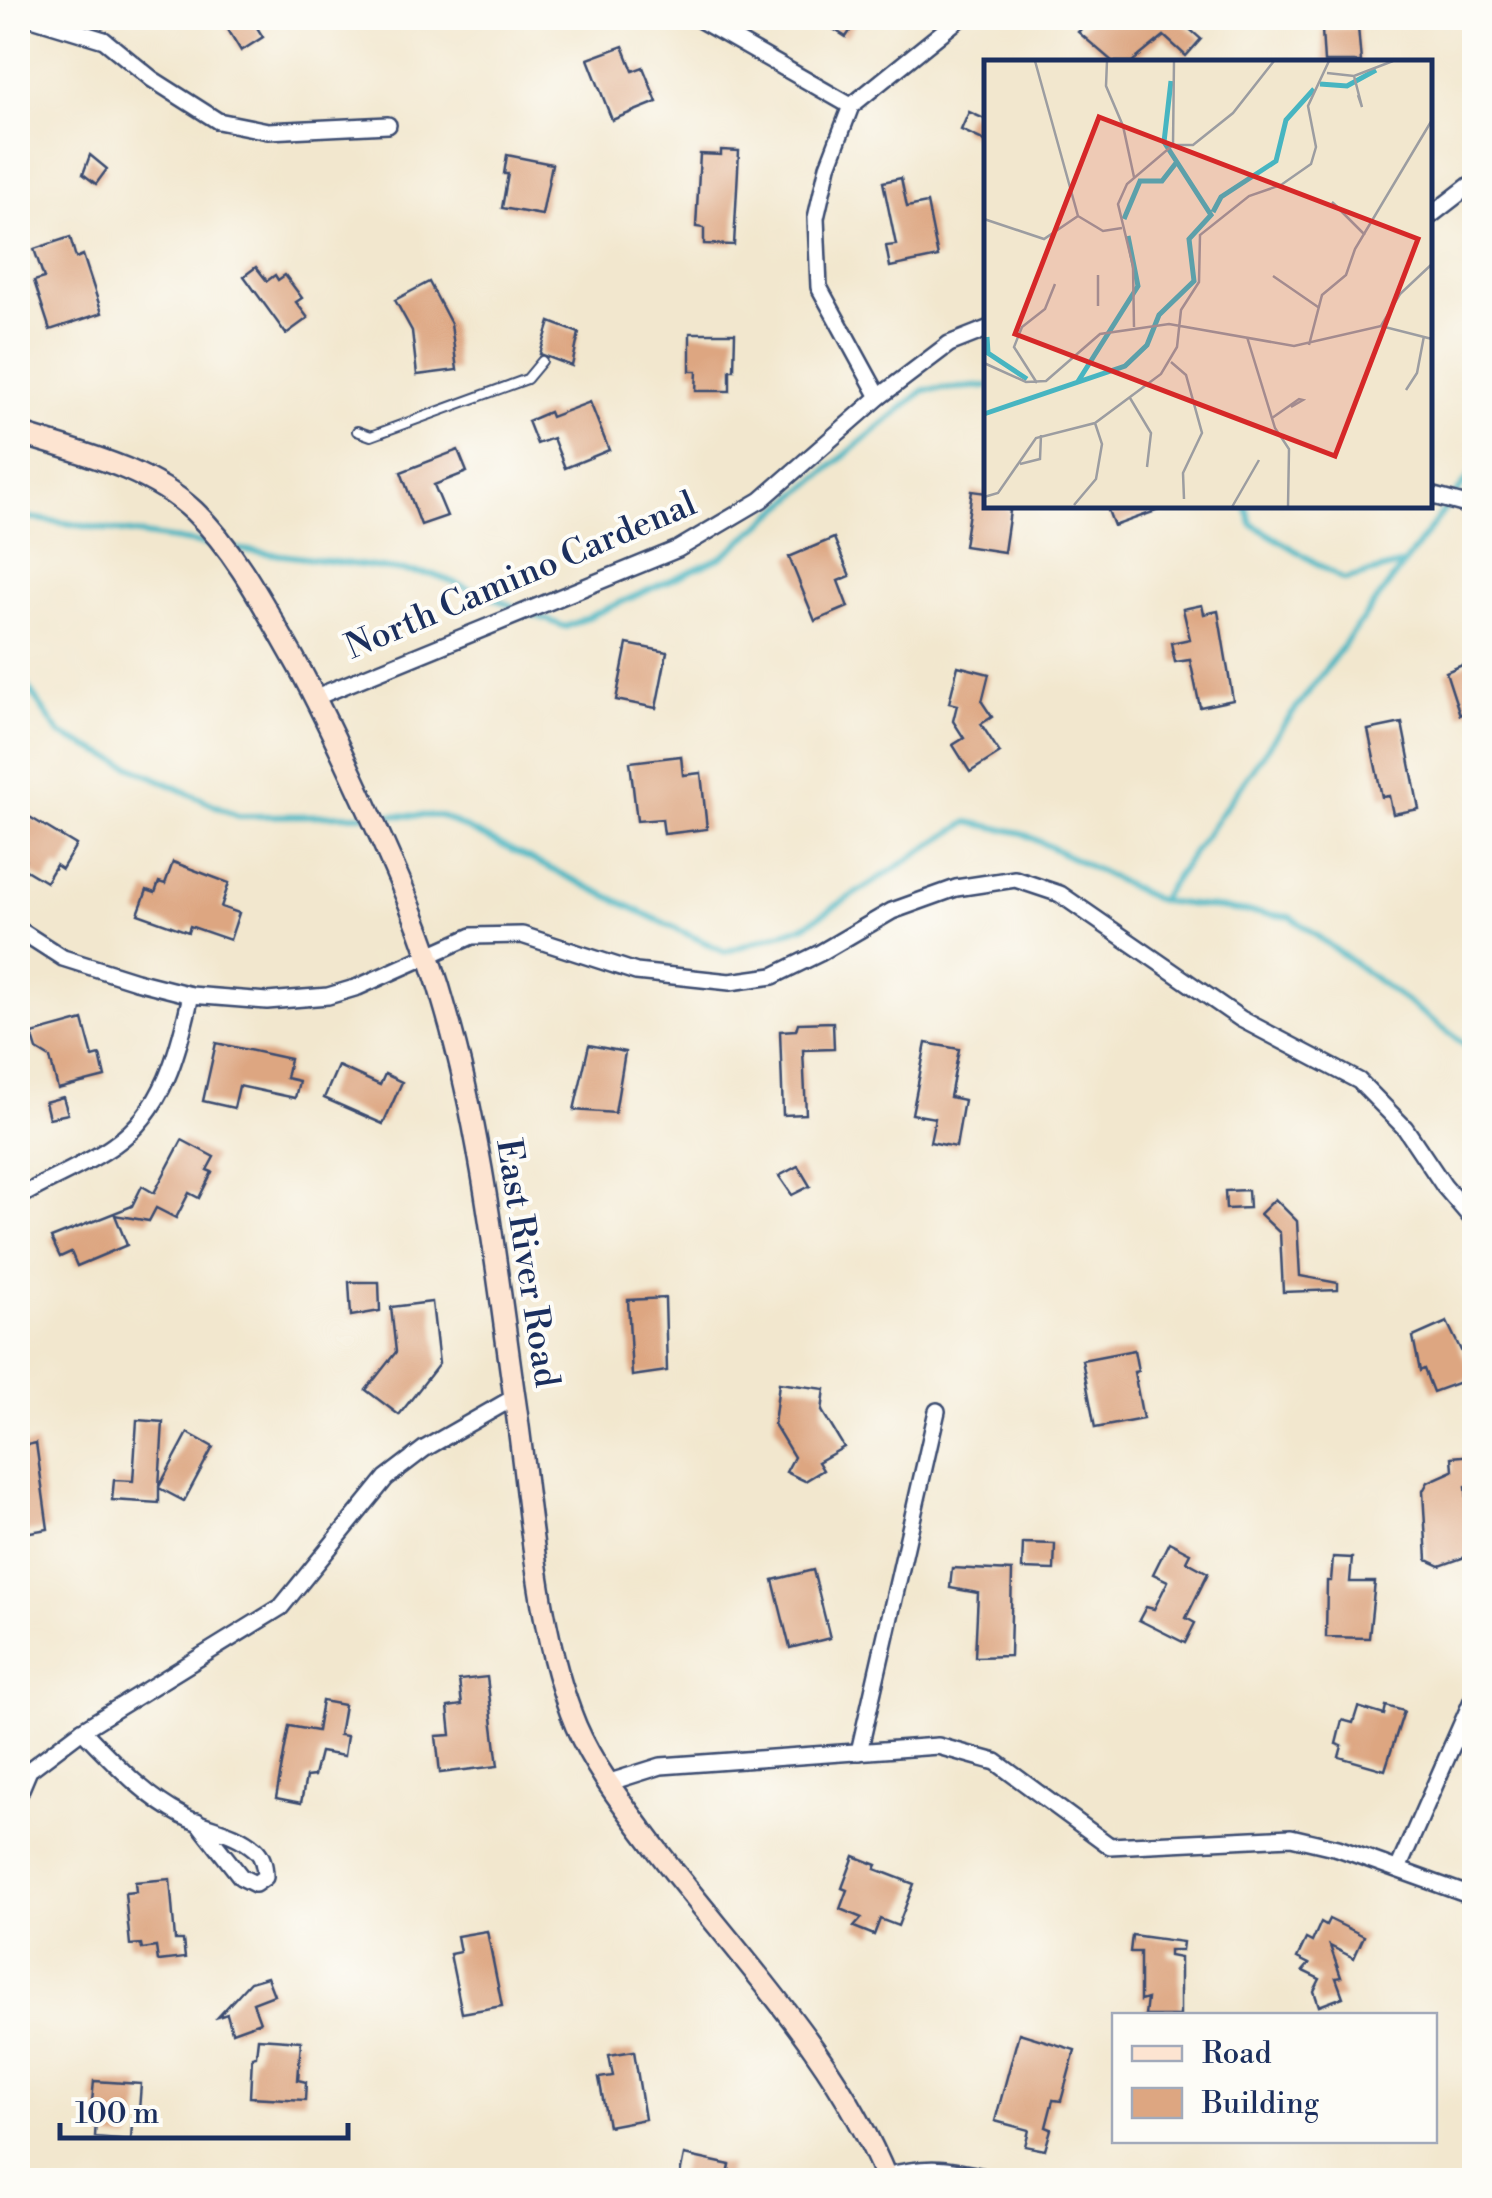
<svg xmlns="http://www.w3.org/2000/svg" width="1492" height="2198" font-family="'Libre Bodoni',serif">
<rect width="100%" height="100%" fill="#fdfcf7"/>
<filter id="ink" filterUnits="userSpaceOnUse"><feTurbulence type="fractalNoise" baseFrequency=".01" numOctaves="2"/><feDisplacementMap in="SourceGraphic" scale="20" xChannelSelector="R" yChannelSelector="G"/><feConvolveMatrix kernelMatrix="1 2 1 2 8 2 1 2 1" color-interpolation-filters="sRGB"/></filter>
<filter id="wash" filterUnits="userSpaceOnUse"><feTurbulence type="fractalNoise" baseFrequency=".0048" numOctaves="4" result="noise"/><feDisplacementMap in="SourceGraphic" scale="40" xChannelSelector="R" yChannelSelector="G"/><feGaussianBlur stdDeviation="2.25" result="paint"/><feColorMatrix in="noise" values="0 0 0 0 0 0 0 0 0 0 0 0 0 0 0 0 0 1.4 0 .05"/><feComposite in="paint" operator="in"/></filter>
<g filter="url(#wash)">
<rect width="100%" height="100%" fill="#f2e7ce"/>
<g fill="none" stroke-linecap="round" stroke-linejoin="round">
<g stroke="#47b5c1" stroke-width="6">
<polyline points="1245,505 1252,524 1344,580 1402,564"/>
<polyline points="18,516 218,546"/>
<polyline points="236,549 435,575 520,609"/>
<polyline points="531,614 566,627 722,557 924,390 987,386"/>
<polyline points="18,673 60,734 238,816 364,815"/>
<polyline points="376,815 440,816 725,952 804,926 968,822 1022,833 1159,901 1281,729 1474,470"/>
<polyline points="1160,901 1291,917 1474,1051"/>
</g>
</g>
<g id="blocks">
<g fill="#dda681">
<polygon points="221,18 251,18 263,37 241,51"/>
<polygon points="816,18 859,18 846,37"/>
<polygon points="1092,18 1177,18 1201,39 1186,56 1164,36 1132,62 1113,62 1078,32"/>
<polygon points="1358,27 1361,62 1324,62 1322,30"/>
<polygon points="623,46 633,71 643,67 657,102 612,120 588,59"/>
<polygon points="969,112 987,120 987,142 961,130"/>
<polygon points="721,150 739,151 734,245 704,244 704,228 696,227 700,154 721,155"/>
<polygon points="90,155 107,169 96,184 83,174"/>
<polygon points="507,155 552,164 542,215 502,208 508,174 504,174"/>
<polygon points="901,178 907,207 927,203 938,257 890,267 886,246 896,245 883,182"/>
<polygon points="70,237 76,258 83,255 102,313 50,330 34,281 44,278 34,249"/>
<polygon points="256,267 267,281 275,275 278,280 285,275 302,298 296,302 308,318 286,334 244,276"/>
<polygon points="429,282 451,324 457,370 417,375 412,331 395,300"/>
<polygon points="550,322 579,333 572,366 540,354"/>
<polygon points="690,333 735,333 734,370 730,370 730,391 696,391 697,371 690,371"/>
<polygon points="590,402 609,450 565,468 553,438 537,444 528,421 549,412 551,417"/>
<polygon points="458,450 467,472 434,485 447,516 421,525 401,472"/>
<polygon points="972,491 987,493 987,505 1001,505 1010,511 1004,552 964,546"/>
<polygon points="1106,505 1167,505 1167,507 1114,526"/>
<polygon points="834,538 850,576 838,581 848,607 815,621 789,557"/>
<polygon points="1202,605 1204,614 1218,611 1233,700 1200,707 1190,660 1175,662 1171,643 1190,639 1183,609"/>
<polygon points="627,644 667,652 656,708 616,700"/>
<polygon points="1474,660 1474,709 1460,715 1446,672"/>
<polygon points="958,666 989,674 982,702 992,717 981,724 1000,753 970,772 953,745 964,738 953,721 957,705 949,703"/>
<polygon points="1402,723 1419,809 1393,814 1389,796 1382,797 1368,730"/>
<polygon points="681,756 683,775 701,773 707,829 664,834 662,819 637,821 630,762"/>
<polygon points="18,810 76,845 62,869 56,865 46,882 21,867 25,860 18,855"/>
<polygon points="173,862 229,883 221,907 239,913 230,940 190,926 188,932 138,914 147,890 155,893 159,882 165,884"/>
<polygon points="83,1020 93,1057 100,1055 105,1077 58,1089 50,1058 37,1050 32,1034"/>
<polygon points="833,1022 834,1049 803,1050 806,1114 783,1115 780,1031 796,1030 798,1023"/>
<polygon points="216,1043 290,1059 286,1078 299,1081 295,1098 239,1086 234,1108 203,1101"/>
<polygon points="926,1043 959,1049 950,1097 964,1100 956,1147 930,1142 935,1118 912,1114"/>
<polygon points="589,1045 625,1052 615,1113 574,1110"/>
<polygon points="338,1066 380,1085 385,1074 402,1082 383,1124 324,1098"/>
<polygon points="63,1097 68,1114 49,1118 45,1102"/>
<polygon points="182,1140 214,1157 207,1170 212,1172 199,1198 189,1193 176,1218 156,1208 149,1221 115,1215 127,1245 77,1266 71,1252 60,1257 51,1238 132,1206 142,1186 154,1193"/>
<polygon points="798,1166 810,1186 792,1195 779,1176"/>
<polygon points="1248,1190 1249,1208 1226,1209 1225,1191"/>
<polygon points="1275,1199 1297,1221 1300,1276 1338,1283 1338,1290 1283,1292 1280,1233 1260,1214"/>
<polygon points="349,1282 379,1282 380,1311 351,1316"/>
<polygon points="665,1298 667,1371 632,1376 628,1300"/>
<polygon points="432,1302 439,1364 399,1415 366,1390 396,1352 391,1307"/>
<polygon points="1447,1322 1474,1377 1433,1392 1424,1369 1420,1371 1413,1337"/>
<polygon points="1134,1350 1138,1371 1134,1372 1143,1419 1095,1428 1082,1360"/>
<polygon points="779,1383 825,1389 822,1411 844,1447 818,1462 823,1470 805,1481 786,1472 794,1457 774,1424"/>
<polygon points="137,1420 163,1422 159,1487 188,1433 213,1447 184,1501 159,1488 159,1503 112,1500 114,1480 133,1481"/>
<polygon points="36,1443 48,1529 18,1534 18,1447"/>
<polygon points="1474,1455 1474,1485 1466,1486 1471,1555 1440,1566 1427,1560 1423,1491 1428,1482 1453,1471 1452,1457"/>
<polygon points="1169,1542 1190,1553 1186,1561 1208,1573 1186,1618 1195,1623 1185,1643 1139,1620 1146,1607 1154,1609 1168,1581 1153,1574"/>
<polygon points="1023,1543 1055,1544 1054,1570 1022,1569"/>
<polygon points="1333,1557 1352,1558 1350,1582 1375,1582 1369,1638 1326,1637 1327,1581 1331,1581"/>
<polygon points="952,1568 1012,1571 1010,1656 975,1657 978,1593 950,1588"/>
<polygon points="813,1570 830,1638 790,1648 773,1580"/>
<polygon points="487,1677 498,1766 440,1773 436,1736 451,1735 448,1707 462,1705 459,1680"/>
<polygon points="322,1701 344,1705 339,1735 347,1736 344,1756 320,1752 314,1776 306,1777 301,1803 276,1798 289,1726 317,1731"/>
<polygon points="1386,1706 1404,1711 1385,1770 1339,1757 1342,1746 1336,1744 1342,1720 1353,1723 1358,1707 1384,1715"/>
<polygon points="854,1856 877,1865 875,1869 914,1884 898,1926 880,1919 874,1935 854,1927 862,1918 840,1909 847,1890 842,1888"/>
<polygon points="170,1879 175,1940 183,1940 185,1958 158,1961 156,1947 142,1949 141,1944 130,1945 125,1893 136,1892 135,1882"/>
<polygon points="1329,1919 1364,1936 1354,1958 1330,1946 1341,1977 1336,1978 1343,1997 1319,2006 1314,1991 1320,1979 1303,1971 1309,1964 1297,1958 1306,1939 1312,1942 1321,1922 1326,1925"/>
<polygon points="487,1931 502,2006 462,2013 450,1954 460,1952 457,1936"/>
<polygon points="1132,1935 1183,1942 1182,1950 1169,1950 1169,1956 1180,1958 1180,2016 1145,2016 1147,1999 1140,2001 1140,1952 1130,1952"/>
<polygon points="267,1977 274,1995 253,2003 260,2022 232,2032 227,2014 218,2017 250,1982"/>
<polygon points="1019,2033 1075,2050 1061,2101 1053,2100 1046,2127 1051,2129 1045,2150 1025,2146 1029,2130 995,2121"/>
<polygon points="258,2038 301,2041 298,2080 306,2082 305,2100 250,2097 252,2057 256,2056"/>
<polygon points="634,2051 645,2119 608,2126 599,2078 613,2076 609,2055"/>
<polygon points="94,2081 141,2084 138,2123 132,2123 131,2140 95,2137 97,2102 92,2102"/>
<polygon points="684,2155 730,2165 727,2180 679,2180"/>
</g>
</g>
</g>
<g filter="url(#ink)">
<use href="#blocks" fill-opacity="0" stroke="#3b4b6f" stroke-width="2.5"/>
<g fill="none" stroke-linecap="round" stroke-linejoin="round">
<defs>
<polyline id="lane" points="357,431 371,436 527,379 542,361"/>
<g id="street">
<polyline points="32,18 104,40 152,79 218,121 268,131 388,125"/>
<polyline points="697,18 851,106"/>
<polyline points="1430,216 1474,182"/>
<polyline points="879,397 819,287 816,218 828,166 851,106 960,18"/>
<polyline points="1430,495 1474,507"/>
<polyline points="316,697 678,549 761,500 879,397 949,344 987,329"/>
<polyline points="18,929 63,958 136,981 191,995 267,1001 328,996 358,987 472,936 522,935 636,972 730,982 773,976 820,953 892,911 956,888 1015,879 1060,894 1241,1019 1359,1081 1405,1128 1444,1186 1474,1221"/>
<path d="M18,1198C48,1179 85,1166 114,1145C164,1111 179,1050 191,995"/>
<polyline points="1474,1652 1474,1675"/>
<path d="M82,1730C113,1761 144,1796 183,1816C207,1829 233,1830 255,1849C263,1856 265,1865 265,1877L255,1884L241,1877L197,1821"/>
<polyline points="859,1752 937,1411"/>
<polyline points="607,1783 661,1766 938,1746 996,1762 1110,1846 1291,1837 1338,1848 1474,1897"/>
<polyline points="18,1796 29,1770 82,1730 281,1607 386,1478 424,1449 515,1397"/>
<polyline points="1398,1869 1474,1696"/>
<path d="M886,2176C933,2164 952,2170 998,2180"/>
</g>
<path id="secondary" d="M18,433C77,452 147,467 194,511C235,550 264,606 292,655C319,702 341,752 364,801C396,870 426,938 446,1011C482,1135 496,1266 514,1394C530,1499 535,1628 576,1726C595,1770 625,1807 654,1846C735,1953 836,2053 887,2180"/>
</defs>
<use href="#lane" stroke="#3b4b6f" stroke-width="12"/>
<use href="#street" stroke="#3b4b6f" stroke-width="20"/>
<use href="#secondary" stroke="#3b4b6f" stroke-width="25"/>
<use href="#lane" stroke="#fff" stroke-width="8"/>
<use href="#street" stroke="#fff" stroke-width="15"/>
<use href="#secondary" stroke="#fde4d1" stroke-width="20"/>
</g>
</g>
<g text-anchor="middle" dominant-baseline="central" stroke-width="8" stroke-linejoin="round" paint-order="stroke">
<g font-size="35" fill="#1b2f5e" stroke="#fdfcf7">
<text transform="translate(521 576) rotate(-23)">North Camino Cardenal</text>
<text transform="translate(527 1263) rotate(81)">East River Road</text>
</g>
</g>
<g transform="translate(984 60)">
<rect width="448" height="448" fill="#f2e7ce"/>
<path fill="none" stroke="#47b5c1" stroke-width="5" d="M336,24L363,26L392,10M229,152L237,137L292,101L302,60L330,29M140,159L156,121H178L192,103M3,277L4,293L43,319M93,323L154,226L144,176M0,354L141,306L163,285L175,255L210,221L205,179L227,155L180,82L187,21"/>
<path fill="none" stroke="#9c9da1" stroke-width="2.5" d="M51,1L94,156L119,171L138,168M123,1L122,26L139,66L150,117M343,13L370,16L409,1M370,16L378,47L374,35M190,85H209L249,53L290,1M360,153L348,142L381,175M0,159L60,179L94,156M289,216L334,247M114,246V215M397,266L416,234L448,204M150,267L149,206L134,144L143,124L189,85L190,1M263,277L291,368L305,389L304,447M325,285L338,235L362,215L371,189L448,60M187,302L202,315L218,373L199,413L200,439M0,303L42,322L62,321L116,274L185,264L310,286L397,266L448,279M53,323L30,287L38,267L61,249L71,224M422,330L433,313L440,276M146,338L167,373L163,407M288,358L315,339L319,340L307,347M36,404L56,399L57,375M0,437L14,433L52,378L111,363L177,314L193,287L197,250L215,222L216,175L265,136L297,125L327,104L332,87L324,46L345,1M90,445L112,419L118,384L111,363M248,447L275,400"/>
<path fill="#d62828" fill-opacity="0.15" stroke="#d62828" stroke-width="5" d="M115,57L434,179L351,396L31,274Z"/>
<rect width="448" height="448" fill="none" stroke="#1b2f5e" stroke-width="5"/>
</g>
<rect width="1492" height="2198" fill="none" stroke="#fdfcf7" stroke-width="60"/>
<rect x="1112" y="2013" width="325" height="130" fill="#fdfcf7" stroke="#a3aaba" stroke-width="2.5"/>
<rect x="1132" y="2046" width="50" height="15" fill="#fde4d1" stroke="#a3aaba" stroke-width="2.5"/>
<text x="1202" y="2063" font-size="30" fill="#1b2f5e">Road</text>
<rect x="1132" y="2088" width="50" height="30" fill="#dda681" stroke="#a3aaba" stroke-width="2.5"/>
<text x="1202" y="2113" font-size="30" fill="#1b2f5e">Building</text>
<path d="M60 2123v15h288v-15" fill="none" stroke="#1b2f5e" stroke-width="5"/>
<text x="75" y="2123" font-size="30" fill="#1b2f5e" stroke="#fdfcf7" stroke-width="8" paint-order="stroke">100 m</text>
</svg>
